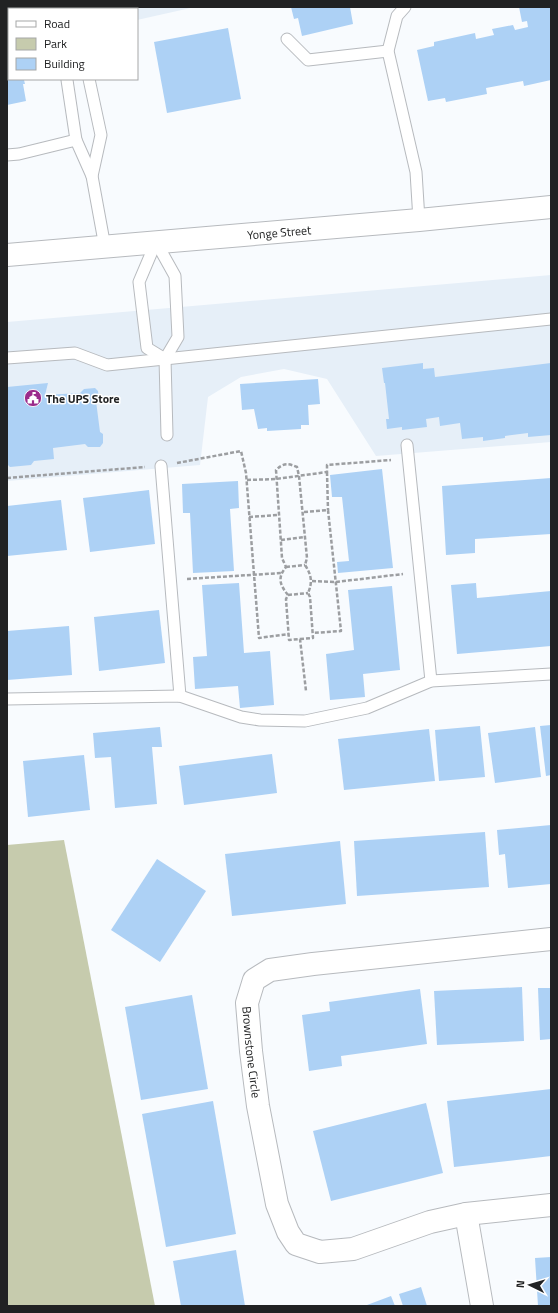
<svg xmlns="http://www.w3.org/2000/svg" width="558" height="1313" font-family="'Titillium Web',sans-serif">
<rect width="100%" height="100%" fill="#f8fbfe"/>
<g fill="#e6eff8">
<polygon points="90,7 195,7 137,20 137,9 91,9"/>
<polygon points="551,275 551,442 376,456 327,379 284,369 241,377 208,397 200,465 7,481 7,322"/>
</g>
<polygon fill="#c6cbad" points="64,840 155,1306 7,1306 7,845"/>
<g fill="#add1f5">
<polygon points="291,7 350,7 353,24 302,36 298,18 294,19"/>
<polygon points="519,7 551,7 551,80 524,86 523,81 486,88 487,94 446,102 445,98 428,101 417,50 434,46 434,42 475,33 476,39 494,35 492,29 513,25 515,30 528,27 527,21 522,22"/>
<polygon points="228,28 241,99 167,113 154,42"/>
<polygon points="9,50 9,79 24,80 25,84 23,84 26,101 7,105 7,51"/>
<polygon points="423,363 423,369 434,368 435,377 551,363 551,435 528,437 528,433 505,436 505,438 483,441 483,437 462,439 460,423 440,426 439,417 426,419 427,427 402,430 402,427 387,429 386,419 389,419 385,383 384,383 382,368"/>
<polygon points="318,379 320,404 308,405 309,425 301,425 301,429 267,431 267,428 258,429 254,409 242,410 240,384"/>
<polygon points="48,383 45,395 80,393 84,389 95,388 98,391 99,401 96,401 100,432 103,434 103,443 100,447 88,447 85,444 53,448 54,459 34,461 31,465 10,467 7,464 7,387"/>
<polygon points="382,469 393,568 338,573 337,562 349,561 342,497 332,497 330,475"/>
<polygon points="551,478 551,534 475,539 475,553 446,555 442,486"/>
<polygon points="238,481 239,508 230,509 234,571 193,573 190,513 183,513 182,484"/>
<polygon points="149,490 155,544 90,552 83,498"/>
<polygon points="61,500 67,550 7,556 7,506"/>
<polygon points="239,583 244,653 270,651 274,705 240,708 238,686 195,689 193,657 207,656 202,585"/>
<polygon points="476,583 477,598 551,591 551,646 457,654 451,585"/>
<polygon points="392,586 400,670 363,674 365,697 330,700 326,654 354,650 348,590"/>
<polygon points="159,610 165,663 99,671 94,617"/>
<polygon points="69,626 72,675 7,680 7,631"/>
<polygon points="551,725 551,775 546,776 540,726"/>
<polygon points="480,726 485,777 439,781 435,730"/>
<polygon points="160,727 162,747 152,747 157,804 115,808 111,757 95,758 93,733"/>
<polygon points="535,727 541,777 495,783 488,733"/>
<polygon points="429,729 435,781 344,790 338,739"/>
<polygon points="272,754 277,793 184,805 179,766"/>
<polygon points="84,755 90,810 28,817 23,761"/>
<polygon points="551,825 551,884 508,888 505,854 499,855 497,830"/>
<polygon points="485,832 489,887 357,896 354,841"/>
<polygon points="340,841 346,904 232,916 225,854"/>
<polygon points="157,859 206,891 160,962 111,930"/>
<polygon points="522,987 524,1041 437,1045 434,991"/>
<polygon points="538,988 551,988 551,1039 540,1040"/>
<polygon points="420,989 427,1044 341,1056 342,1066 309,1071 302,1015 330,1011 329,1002"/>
<polygon points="192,995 208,1089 141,1100 125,1007"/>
<polygon points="551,1089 551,1156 454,1167 447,1101"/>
<polygon points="213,1101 236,1234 166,1247 142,1114"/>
<polygon points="426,1103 443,1173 331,1201 313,1131"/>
<polygon points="236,1250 245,1306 181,1306 173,1261"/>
<polygon points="551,1257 551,1306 538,1306 535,1258"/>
<polygon points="421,1287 427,1306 403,1306 399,1294"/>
<polygon points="391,1296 395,1306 367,1306 367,1305"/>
</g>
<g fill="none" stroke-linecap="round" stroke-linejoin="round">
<defs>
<g id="lane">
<polyline points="73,7 74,9"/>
<polyline points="405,7 397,16 388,51 416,172 419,220"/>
<polyline points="287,39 308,60 388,51"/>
<polyline points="89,79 101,135 92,176 105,247"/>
<polyline points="67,80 76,140"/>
<polyline points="7,155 19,154 76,140 92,176"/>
<polyline points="156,242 175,276 178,337 165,359 167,435"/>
<polyline points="156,242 139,282 147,348 165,359"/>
<polyline points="7,358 75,353 107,365 551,319"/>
<polyline points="407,445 431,681"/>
<polyline points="161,466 180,696"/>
<polyline points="7,699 180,696 241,717 260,720 305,721 367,708 431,681 551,674"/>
</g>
<g id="street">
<path id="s1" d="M551,939L313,964L270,970L254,980L247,1003L251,1051L258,1106L277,1204L288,1232L296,1244L320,1252L353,1249L430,1222L466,1214L551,1205"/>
<polyline points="466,1214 482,1306"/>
</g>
<g id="primary">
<path id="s2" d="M7,255L419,220L551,207"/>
</g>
</defs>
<use href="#lane" stroke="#b7babe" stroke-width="13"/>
<use href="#street" stroke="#b7babe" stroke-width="24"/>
<use href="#primary" stroke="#b7babe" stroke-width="24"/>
<g stroke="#9c9ea1" stroke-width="2.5" stroke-dasharray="4 2" stroke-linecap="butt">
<polyline points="13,7 14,9"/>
<polyline points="177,463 241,451 246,473 259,638 289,634"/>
<polyline points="327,472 328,510"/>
<polyline points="7,478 145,467"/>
<polyline points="247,480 276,479 327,472 327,465 391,460"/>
<polyline points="304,512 328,510 341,631 313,633"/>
<polyline points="249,517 278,515"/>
<polyline points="281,540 305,537"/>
<polyline points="286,567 305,565"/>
<polyline points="187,579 281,573"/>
<polyline points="312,581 336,582 403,574"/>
<polyline points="288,595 308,593"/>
<path d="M300,639L313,638L310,597L308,593C313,582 311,574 305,565L307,558L299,476L297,467C288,463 283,463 276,470L282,558L286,567C277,578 280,585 288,595L286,599L289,640L300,639L306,691"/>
</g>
<use href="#lane" stroke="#fff" stroke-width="11"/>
<use href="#street" stroke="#fff" stroke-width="22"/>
<use href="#primary" stroke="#fff" stroke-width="22"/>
</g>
<defs>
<symbol id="civic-disc" viewBox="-11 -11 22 22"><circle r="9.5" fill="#9a2b8b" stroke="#fff"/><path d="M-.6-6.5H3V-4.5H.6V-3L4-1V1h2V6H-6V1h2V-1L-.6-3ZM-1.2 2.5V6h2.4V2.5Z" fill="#fff"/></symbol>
</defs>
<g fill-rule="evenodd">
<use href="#civic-disc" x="23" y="388" width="20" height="20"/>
</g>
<g text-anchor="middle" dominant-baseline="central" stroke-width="3" stroke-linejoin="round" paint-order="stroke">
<g font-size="12" fill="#212223" stroke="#fff">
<text stroke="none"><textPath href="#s2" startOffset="273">Yonge Street</textPath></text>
<text stroke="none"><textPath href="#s1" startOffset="375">Brownstone Circle</textPath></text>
</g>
<g font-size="12" font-weight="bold" fill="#212223" stroke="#fff" text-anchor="start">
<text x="46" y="398">The UPS Store</text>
</g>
</g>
<rect width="558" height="1313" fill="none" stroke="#212223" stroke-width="16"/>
<rect x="8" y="8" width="130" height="72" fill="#ffffff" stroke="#a6a7a7"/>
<rect x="16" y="21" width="20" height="6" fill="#ffffff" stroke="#a6a7a7"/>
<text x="44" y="28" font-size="12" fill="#212223">Road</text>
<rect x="16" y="38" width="20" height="12" fill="#c6cbad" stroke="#a6a7a7"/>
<text x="44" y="48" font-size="12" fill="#212223">Park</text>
<rect x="16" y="58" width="20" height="12" fill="#add1f5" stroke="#a6a7a7"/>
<text x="44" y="68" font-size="12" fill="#212223">Building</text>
<g transform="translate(530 1285) rotate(275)" stroke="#ffffff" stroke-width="3" paint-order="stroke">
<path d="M0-3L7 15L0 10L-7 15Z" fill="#212223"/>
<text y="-6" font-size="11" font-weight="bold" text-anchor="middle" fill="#212223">N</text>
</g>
</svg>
